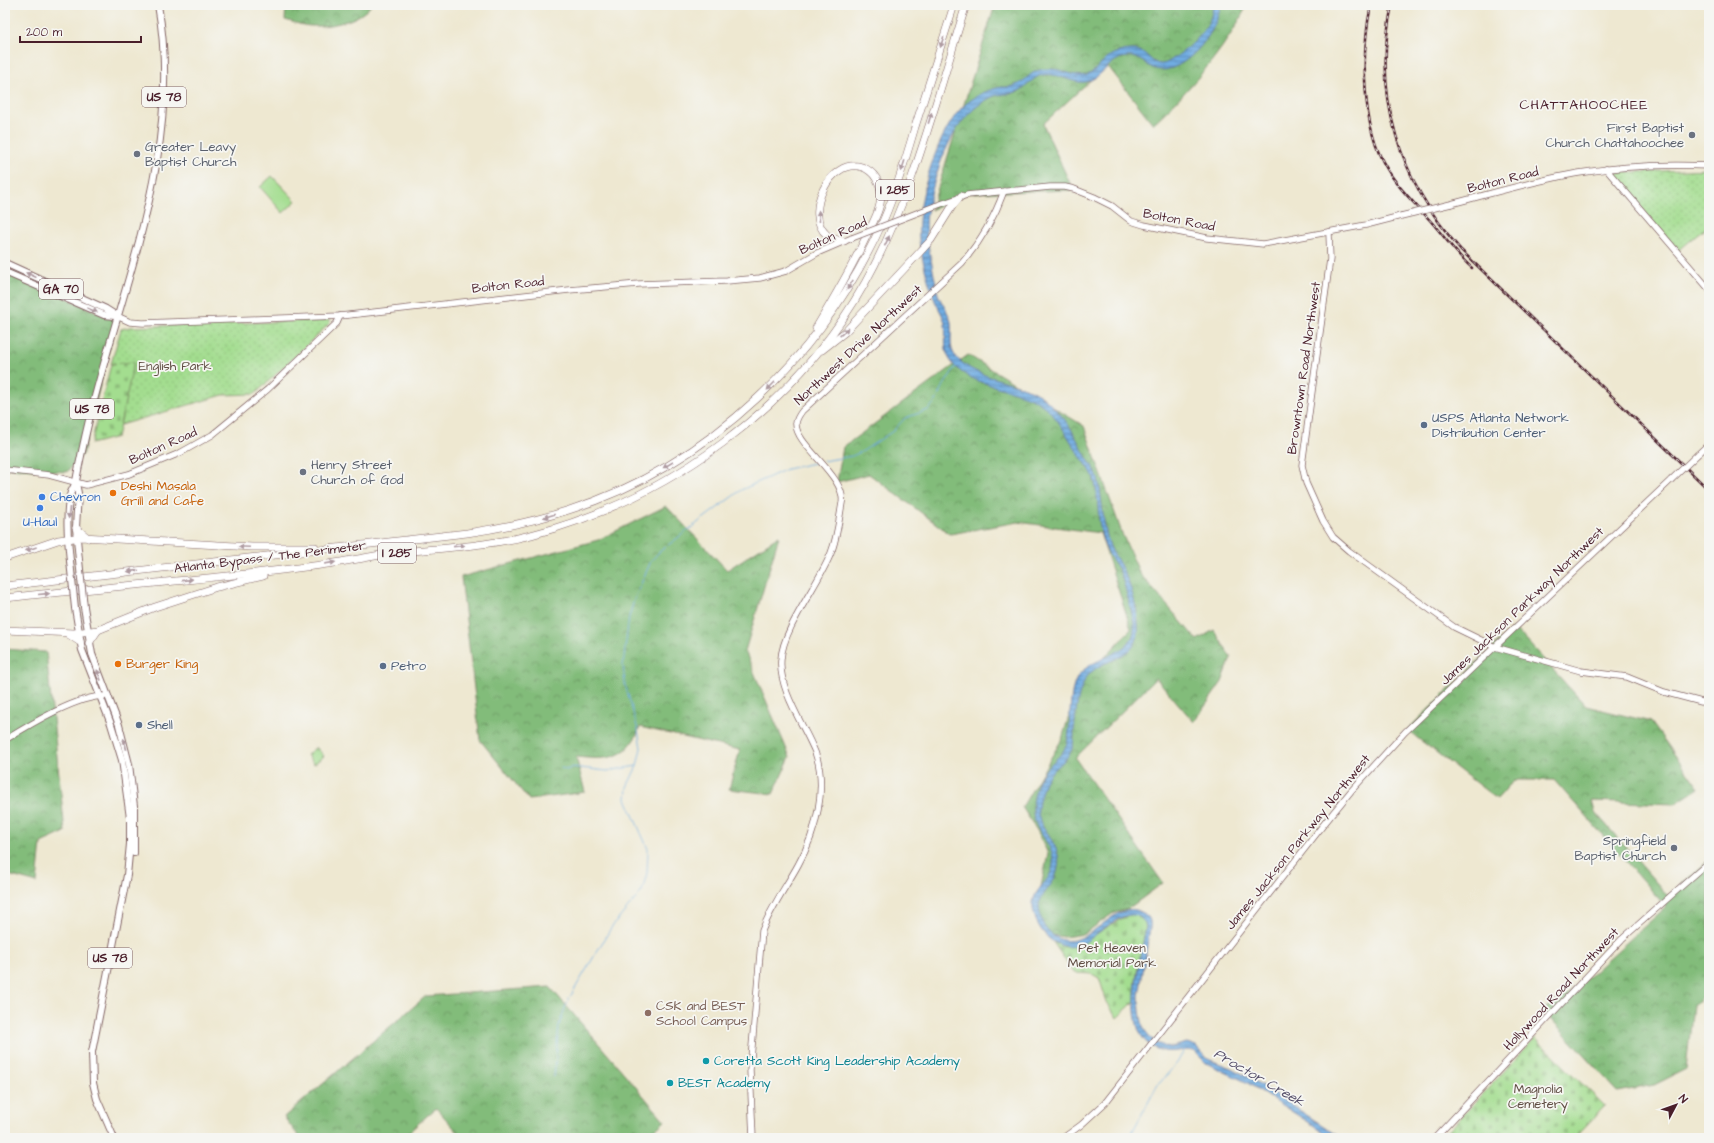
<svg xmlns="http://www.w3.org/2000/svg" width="1714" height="1143" font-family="'Architects Daughter',sans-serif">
<defs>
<pattern id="forest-crowns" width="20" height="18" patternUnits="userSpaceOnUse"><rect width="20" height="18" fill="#82bc7a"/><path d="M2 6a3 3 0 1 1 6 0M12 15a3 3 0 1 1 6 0" fill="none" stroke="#6c9864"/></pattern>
<pattern id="cemetery-stones" width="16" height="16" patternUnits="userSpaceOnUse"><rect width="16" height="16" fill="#a3dd8f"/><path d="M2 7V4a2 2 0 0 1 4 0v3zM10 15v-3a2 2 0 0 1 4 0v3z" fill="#8ebd7c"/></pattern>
<pattern id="park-dots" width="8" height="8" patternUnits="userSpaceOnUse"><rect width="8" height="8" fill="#a3dd8f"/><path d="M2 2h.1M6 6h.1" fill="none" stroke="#8ebd7c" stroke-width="1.8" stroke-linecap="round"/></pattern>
<pattern id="water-rules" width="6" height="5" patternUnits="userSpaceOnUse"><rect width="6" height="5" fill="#6face1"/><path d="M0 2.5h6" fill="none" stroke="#5d8bb7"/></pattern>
</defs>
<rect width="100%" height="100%" fill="#f6f6f2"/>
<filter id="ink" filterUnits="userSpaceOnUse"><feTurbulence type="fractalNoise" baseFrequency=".025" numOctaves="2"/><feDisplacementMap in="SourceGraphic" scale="8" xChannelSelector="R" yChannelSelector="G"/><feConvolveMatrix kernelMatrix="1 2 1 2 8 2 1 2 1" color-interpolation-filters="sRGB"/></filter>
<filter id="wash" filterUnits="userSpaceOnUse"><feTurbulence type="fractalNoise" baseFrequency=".012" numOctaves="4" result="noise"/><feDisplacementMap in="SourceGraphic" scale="16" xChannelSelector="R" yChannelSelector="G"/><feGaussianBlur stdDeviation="0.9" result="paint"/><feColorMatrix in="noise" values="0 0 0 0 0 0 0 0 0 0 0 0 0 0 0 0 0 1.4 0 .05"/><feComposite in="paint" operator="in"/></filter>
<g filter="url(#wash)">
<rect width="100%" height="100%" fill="#eee8d1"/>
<polygon fill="#a3dd8f" stroke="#767e5d" points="272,176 296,201 283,213 260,187"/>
<g fill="url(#forest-crowns)" stroke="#666e52">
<path d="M286,5H371C360,21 330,27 312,26C303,26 293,22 285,20Z"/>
<path d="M995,5H1247C1225,51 1189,90 1153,124L1107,65L1043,124L1073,190L968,193L931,210Z"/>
<polygon points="5,269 116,321 83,454 67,472 5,468"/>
<polygon points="968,355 1084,426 1123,536 1140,574 1197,640 1214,630 1231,658 1222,682 1194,722 1156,678 1075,758 1163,883 1129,908 1112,914 1084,934 1064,937 1047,934 1036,910 1048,854 1038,832 1022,807 1062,739 1078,686 1131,629 1100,533 1018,522 950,534 869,474 837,482 843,447"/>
<path d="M666,506L727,570L779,536L745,651L790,757L773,794L729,789L740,750L640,727C627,761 607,760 576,757L585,792L529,800L480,740L461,577L598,540Z"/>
<polygon points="1514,627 1586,706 1651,722 1699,788 1675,804 1592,801 1595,812 1668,896 1709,860 1709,991 1693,1005 1686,1069 1654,1085 1618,1092 1543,1010 1577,987 1666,907 1554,780 1514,780 1497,799 1407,730"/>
<polygon points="5,649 46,652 65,832 41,843 37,883 5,874"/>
<polygon points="550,987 665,1121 646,1138 463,1138 436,1108 402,1138 300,1138 284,1117 426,996"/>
</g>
<g fill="url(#cemetery-stones)" stroke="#767e5d">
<polygon points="135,361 117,437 91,444 111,364"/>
<polygon points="316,747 324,756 314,764 307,755"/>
<path d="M1134,914L1142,918L1146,926C1142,952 1134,975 1135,1001L1117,1018L1107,1002L1099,978L1092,974L1074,973L1053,942L1065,947L1099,932L1126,916Z"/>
<polygon points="1535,1038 1605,1106 1574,1138 1442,1138"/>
</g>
<g fill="url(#park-dots)" stroke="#767e5d">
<polygon points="1709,169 1709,225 1678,251 1612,173"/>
<polygon points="330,320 330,323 255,394 223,395 120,425 134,362 111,364 121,329 130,327"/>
</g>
<path fill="url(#water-rules)" stroke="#5c6686" d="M1213,5H1220C1220,29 1187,71 1161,70C1148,70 1141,55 1127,57C1109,58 1102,79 1085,82C1071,84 1058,72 1042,75C1031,78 1027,89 1016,92C1008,95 1000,93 992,97C952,116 937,167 928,207C923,231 930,252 934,275C936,281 936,288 938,294C941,303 949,312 951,322C953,338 946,350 961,362C984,381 1017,380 1041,396C1048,401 1054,408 1060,414C1072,427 1077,441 1086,456C1091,464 1095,469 1098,478C1103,501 1102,523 1110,546C1113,554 1118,560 1122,568C1130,583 1137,605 1138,622C1143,666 1098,653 1084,682C1077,696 1076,715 1074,731C1074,737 1074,744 1072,749C1067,762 1054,767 1047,778C1043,785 1039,799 1038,808C1036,831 1066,843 1057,872C1054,884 1043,892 1039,904C1040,916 1042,929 1054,936C1087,958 1115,894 1143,913C1150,917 1151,921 1150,928L1139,996L1140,1011L1143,1027L1149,1037L1156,1042L1168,1048L1187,1043L1196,1046L1208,1059L1231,1068L1250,1078L1342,1138H1334L1330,1136L1246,1082L1206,1063L1194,1051C1181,1048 1171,1055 1157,1049C1117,1034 1142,955 1146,926C1133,895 1097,938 1080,945C1072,948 1063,947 1056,943C1047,939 1040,929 1036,920C1024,889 1050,888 1053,864C1055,845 1035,833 1033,813C1032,799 1037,777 1048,767C1055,759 1064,754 1067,743C1072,724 1067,693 1078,676C1094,654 1137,656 1134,624C1132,613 1124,581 1119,570C1114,561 1107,554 1104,544C1096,522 1100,498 1093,476C1089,466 1081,459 1076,450C1065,433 1056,413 1038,402C1012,386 967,387 950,360C941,346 949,331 943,317C941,312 937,306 935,301C929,287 921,255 919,240C915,204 938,126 967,103C977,95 989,89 1001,87C1005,87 1009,87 1013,86C1030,81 1028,68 1051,69C1064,69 1074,78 1087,75C1100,69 1104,55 1119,52C1125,50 1134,49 1140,51C1148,54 1152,64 1161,64C1167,64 1172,59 1177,56C1194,44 1212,27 1213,5Z"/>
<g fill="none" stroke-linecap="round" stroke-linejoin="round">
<g stroke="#6face1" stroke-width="1">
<polyline points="823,461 852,456 863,451 893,431 905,418 928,410 936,401 944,385 956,366"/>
<polyline points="561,768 567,770 572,767 607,771 637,766"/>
<polyline points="554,1077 559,1025 567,1002 611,928 642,891 647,873 648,849 626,799 627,787 637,766 641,748 638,730 625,684 623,665 629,617 634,600 651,561 659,552 741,490 787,469 818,462"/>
<polyline points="1325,1131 1326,1138"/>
<polyline points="1129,1138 1157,1086 1177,1063 1185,1049"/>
</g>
</g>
</g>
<g filter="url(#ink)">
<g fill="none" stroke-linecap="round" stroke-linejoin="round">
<defs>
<g id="secondary">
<polyline points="1606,169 1709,289"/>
<path d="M1451,204C1494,193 1536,180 1579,173C1621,166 1666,164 1709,166"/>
<polyline points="935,206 967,195 1050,187 1065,187 1074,189 1094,197 1112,206 1131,221 1144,225 1207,238 1263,244 1366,225 1401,216"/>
<polyline points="1329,233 1330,259 1302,465 1306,483 1323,521 1333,537 1349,551 1454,627 1495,647 1581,671 1627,677 1664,692 1709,704"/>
<polyline points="117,316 130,322 143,323 340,316 569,290 639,284 727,281 760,278 786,271 817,253 852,238"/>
<polyline points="1698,454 1709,444"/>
<polyline points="5,470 49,475 86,485 129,474 180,453 212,435 268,389 337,323 340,316"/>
<path d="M5,740C29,725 79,694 108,696"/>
<path d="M753,1138L750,1070L762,931C771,907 786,887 798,865C816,833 828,787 815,752C804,725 778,689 781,659C783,628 819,584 831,553C837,538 839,520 842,503C847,477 795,445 796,424C796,419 799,415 802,411L962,263C981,241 994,219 1004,191"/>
<polyline points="1063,1138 1081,1125 1105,1103 1324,824 1351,791 1405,732 1671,480"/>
<polyline points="1435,1138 1622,939 1709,862"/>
</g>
<g id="primary">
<polyline points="5,263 106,309 117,316"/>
<polyline points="5,272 104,315 115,316"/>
<polyline points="76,483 78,493 76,528 79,560"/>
<path d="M70,561C68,541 65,511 71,492C73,488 75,485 76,481C80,459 85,437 90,416C123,281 184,147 158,5"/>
<polyline points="84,607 92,654 119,725 129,764 134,806 134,853"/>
<polyline points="75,608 82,650 111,724 122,760 130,818 130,844 127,875 92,1052 93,1083 97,1099 114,1138"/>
</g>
<g id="highway">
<path d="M816,328C834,298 852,267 867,235C873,222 881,209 881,195C881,183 874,171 862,167C829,157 803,215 827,235C831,239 838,240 844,241"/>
<polyline points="822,350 845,332 919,253 931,240 953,205 961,196"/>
<polyline points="76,528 88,538"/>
<polyline points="5,558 58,540 83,537 252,547 315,547"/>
<path d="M5,586L467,533C501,528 535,521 569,510C710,465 825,354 884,219C897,189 906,158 915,127C928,87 941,46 954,5"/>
<path d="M5,598C107,586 210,580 313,566C338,563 362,558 387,554C435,548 484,547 531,535C669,499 795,408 865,283C913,197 936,99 966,5"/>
<polyline points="5,630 74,633 98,630 155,607 217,587 263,576"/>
<polyline points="68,634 80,642"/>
<polyline points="89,643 98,630"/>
</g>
</defs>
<use href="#secondary" stroke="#836565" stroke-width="7"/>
<use href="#primary" stroke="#836565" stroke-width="8"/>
<use href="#highway" stroke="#836565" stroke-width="8"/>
<use href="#secondary" stroke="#fff" stroke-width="5.5"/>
<use href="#primary" stroke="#fff" stroke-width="6"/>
<use href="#highway" stroke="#fff" stroke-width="7"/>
<defs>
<g id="rail">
<path d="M1371,5C1361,52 1361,127 1387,169C1400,191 1418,206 1434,225C1447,240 1457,255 1472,268"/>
<path d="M1392,5C1372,96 1400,181 1461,250L1709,490"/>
</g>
</defs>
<use href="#rail" stroke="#4a1f2b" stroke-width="2.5"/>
<use href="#rail" stroke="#f6f6f2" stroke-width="1" stroke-dasharray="3" stroke-linecap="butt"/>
<defs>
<g id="secondary-bridge">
<polyline points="1401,216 1451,204"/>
<polyline points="852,238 935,206"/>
<polyline points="1671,480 1698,454"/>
</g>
<g id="primary-bridge">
<polyline points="79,560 84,607"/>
<polyline points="70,561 75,608"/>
</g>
</defs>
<use href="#secondary-bridge" stroke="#836565" stroke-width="7" stroke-linecap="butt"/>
<use href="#primary-bridge" stroke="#836565" stroke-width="8" stroke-linecap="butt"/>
<use href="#secondary-bridge" stroke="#fff" stroke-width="5.5"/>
<use href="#primary-bridge" stroke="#fff" stroke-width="6"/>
</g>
<defs><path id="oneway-solid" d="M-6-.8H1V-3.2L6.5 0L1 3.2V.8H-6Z"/></defs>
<g fill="#ae9aa0">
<use href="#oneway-solid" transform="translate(942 42) rotate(107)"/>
<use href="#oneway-solid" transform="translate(930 118) rotate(-73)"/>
<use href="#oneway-solid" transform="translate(903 166) rotate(108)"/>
<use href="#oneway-solid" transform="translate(819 216) rotate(-95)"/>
<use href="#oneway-solid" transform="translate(887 241) rotate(-65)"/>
<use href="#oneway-solid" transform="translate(31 275) rotate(-156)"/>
<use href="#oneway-solid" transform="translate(850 285) rotate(122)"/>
<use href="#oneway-solid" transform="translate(92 310) rotate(23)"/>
<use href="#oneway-solid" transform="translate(844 332) rotate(-43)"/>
<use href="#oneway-solid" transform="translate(771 386) rotate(134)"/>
<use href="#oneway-solid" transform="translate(668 465) rotate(149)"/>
<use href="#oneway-solid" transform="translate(69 513) rotate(95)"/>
<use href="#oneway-solid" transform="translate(549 516) rotate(164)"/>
<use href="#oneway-solid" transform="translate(459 546) rotate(-6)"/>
<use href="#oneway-solid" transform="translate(244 547) rotate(-177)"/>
<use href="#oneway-solid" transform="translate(31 549) rotate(161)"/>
<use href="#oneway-solid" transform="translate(330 563) rotate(-9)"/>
<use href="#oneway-solid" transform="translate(133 571) rotate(173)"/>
<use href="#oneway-solid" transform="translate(187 580) rotate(-6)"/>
<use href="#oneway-solid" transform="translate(44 594) rotate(-5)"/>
<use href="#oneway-solid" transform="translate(99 675) rotate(-110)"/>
<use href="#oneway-solid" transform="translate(125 744) rotate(-105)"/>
</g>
</g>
<g fill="#6b7280" stroke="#f6f6f2" stroke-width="1.5">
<circle cx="1692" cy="135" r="4"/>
<circle cx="137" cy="154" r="4"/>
<circle cx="303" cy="472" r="4"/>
<circle cx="1674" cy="848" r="4"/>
</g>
<g fill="#5c6f8a" stroke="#f6f6f2" stroke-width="1.5">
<circle cx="1424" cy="425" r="4"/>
<circle cx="383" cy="666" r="4"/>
<circle cx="139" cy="725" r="4"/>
</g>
<g fill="#e8710a" stroke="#f6f6f2" stroke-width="1.5">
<circle cx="113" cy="493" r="4"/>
<circle cx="118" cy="664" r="4"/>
</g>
<g fill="#3f7fe0" stroke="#f6f6f2" stroke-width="1.5">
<circle cx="42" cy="497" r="4"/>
<circle cx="40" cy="508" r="4"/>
</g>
<circle fill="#8d6e63" stroke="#f6f6f2" stroke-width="1.5" cx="648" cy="1013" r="4"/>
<g fill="#0f9aa8" stroke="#f6f6f2" stroke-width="1.5">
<circle cx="706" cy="1061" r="4"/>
<circle cx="670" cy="1083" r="4"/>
</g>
<g text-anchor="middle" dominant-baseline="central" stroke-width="3.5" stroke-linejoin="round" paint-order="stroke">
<g fill="#f6f6f2" stroke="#7e6067" stroke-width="1">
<rect x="142" y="87" width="44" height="20" rx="3"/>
<rect x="876" y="180" width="38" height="20" rx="3"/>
<rect x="39" y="279" width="44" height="20" rx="3"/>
<rect x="70" y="399" width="44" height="20" rx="3"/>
<rect x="378" y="543" width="38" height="20" rx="3"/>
<rect x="88" y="948" width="44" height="20" rx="3"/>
</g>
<g font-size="12" font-weight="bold" fill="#4a1f2b">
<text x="164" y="97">US 78</text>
<text x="895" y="190">I 285</text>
<text x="61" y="289">GA 70</text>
<text x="92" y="409">US 78</text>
<text x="397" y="553">I 285</text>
<text x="110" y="958">US 78</text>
</g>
<g font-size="13" fill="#5b616d" stroke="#f6f6f2" text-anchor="end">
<text x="1684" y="128">First Baptist<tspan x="1684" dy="15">Church Chattahoochee</tspan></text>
<text x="145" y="147" text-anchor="start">Greater Leavy<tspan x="145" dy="15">Baptist Church</tspan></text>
<text x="311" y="465" text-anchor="start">Henry Street<tspan x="311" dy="15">Church of God</tspan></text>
<text x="1666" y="841">Springfield<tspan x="1666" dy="15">Baptist Church</tspan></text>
</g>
<g font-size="13" fill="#4a1f2b" stroke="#f6f6f2">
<text transform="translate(1503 180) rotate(-14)">Bolton Road</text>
<text transform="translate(1179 220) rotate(11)">Bolton Road</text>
<text transform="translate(833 236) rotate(-24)">Bolton Road</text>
<text transform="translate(508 285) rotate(-6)">Bolton Road</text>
<text transform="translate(858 345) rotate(-43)">Northwest Drive Northwest</text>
<text transform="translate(1304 368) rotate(-82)">Browntown Road Northwest</text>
<text transform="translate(163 446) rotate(-24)">Bolton Road</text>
<text transform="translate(270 557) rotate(-7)">Atlanta Bypass / The Perimeter</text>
<text transform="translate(1522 606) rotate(-44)">James Jackson Parkway Northwest</text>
<text transform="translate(1298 842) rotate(-51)">James Jackson Parkway Northwest</text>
<text transform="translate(1561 989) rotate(-47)">Hollywood Road Northwest</text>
</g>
<g font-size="13" fill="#604e44" stroke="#f6f6f2">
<text x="175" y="366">English Park</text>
<text x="1112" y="948">Pet Heaven<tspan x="1112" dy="15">Memorial Park</tspan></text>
<text x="1538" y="1089">Magnolia<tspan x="1538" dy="15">Cemetery</tspan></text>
</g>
<g font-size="13" fill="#4e5e75" stroke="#f6f6f2" text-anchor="start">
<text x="1432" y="418">USPS Atlanta Network<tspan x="1432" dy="15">Distribution Center</tspan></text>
<text x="391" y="666">Petro</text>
<text x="147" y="725">Shell</text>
</g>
<g font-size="13" fill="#c56008" stroke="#f6f6f2" text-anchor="start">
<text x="121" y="486">Deshi Masala<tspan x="121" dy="15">Grill and Cafe</tspan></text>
<text x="126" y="664">Burger King</text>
</g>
<g font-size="13" fill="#366cbe" stroke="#f6f6f2" text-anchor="start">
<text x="50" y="497">Chevron</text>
<text x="40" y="522" text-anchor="middle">U-Haul</text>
</g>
<g font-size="13" fill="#785e54" stroke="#f6f6f2" text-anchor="start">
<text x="656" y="1006">CSK and BEST<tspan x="656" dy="15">School Campus</tspan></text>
</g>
<g font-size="13" fill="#0d838f" stroke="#f6f6f2" text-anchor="start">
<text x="714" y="1061">Coretta Scott King Leadership Academy</text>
<text x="678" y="1083">BEST Academy</text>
</g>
<g font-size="14" letter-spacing="1" fill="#4a1f2b" stroke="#f6f6f2">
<text x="1584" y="105">CHATTAHOOCHEE</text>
</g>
<g font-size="14" font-style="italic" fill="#57506b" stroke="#f6f6f2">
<text transform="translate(1259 1078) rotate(30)">Proctor Creek</text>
</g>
</g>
<rect width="1714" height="1143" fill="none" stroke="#f6f6f2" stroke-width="20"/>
<g transform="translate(1676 1105) rotate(49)" stroke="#f6f6f2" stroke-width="3" paint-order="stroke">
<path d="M0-3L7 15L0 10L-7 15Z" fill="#4a1f2b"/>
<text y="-6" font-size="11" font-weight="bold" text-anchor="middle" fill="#4a1f2b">N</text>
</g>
<path d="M20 36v6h121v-6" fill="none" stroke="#4a1f2b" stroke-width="2"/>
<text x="26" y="36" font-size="12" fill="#4a1f2b" stroke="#f6f6f2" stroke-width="3" paint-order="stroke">200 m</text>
</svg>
